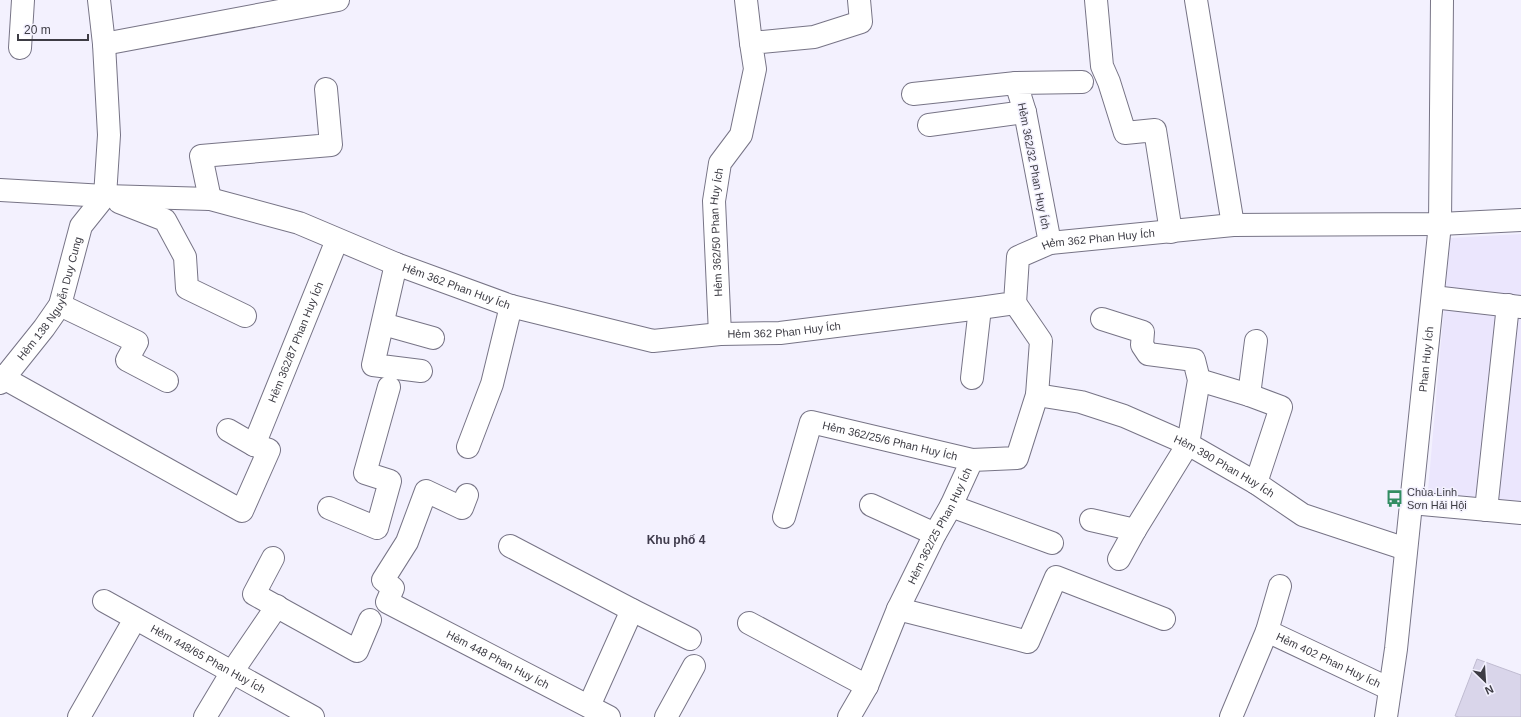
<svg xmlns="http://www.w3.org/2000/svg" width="1521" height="717" font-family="Helvetica,sans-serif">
<rect width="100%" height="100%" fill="#f3f1fe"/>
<polygon fill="#ebe6fd" points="1521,234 1521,522 1426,514 1450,238"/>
<polygon fill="#d9d5ea" stroke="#c0bcd1" points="1477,659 1521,675 1521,717 1459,717 1455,716"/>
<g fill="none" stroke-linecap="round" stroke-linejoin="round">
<defs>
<g id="minor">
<polyline points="746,0 751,43"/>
<polyline points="1096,0 1102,66 1109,82 1125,133 1155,130 1171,232"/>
<polyline points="1196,0 1233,225"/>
<polyline points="104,44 338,0"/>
<polyline points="20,48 23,0"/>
<polyline points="913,94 1016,83"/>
<polyline points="929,125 1025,112"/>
<path id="s1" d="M0,190L105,196L210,199L299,223L396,264L511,306L653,341L720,334L780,333L980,308L1015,303L1018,257L1050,243L1233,225L1440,224L1521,220"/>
<polyline points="210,199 201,156 331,145 326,89"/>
<polyline points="119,202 165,220 185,257 187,288 245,316"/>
<polyline points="1050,243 1025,112 1016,83 1082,82"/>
<polyline points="396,264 373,365 421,371"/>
<polyline points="1433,297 1521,307"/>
<polyline points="60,305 137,342 127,360 167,381"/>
<polyline points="1102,319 1143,332 1142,345 1148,354 1194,360 1199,380 1188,444 1135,530 1119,559"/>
<polyline points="383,324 433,338"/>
<path id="s2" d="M720,334L714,201L720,163L741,135L755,69L751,43L814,37L861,22L859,0"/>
<polyline points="0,376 242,511 269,450 254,445 228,430"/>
<polyline points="972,378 980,308"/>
<polyline points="1199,380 1249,395 1281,407 1256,483"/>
<path id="s3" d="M0,383L44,328L60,305L81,226L105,196L109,135L104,44L99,0"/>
<path id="s4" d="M1037,395L1081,402L1124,416L1188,444L1256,483L1303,515L1406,549"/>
<polyline points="1249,395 1256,341"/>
<path id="s5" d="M254,445L337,240"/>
<polyline points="468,447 492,384 511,306"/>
<path id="s6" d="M467,495L462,508L426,491L407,542L383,580L393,588L387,602L609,717"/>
<polyline points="1411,503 1521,513"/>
<polyline points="871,505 935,534"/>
<polyline points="951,506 1052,543"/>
<polyline points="329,508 377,528 390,481 365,473 389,387"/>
<polyline points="1486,510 1508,305"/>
<path id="s7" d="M784,517L811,422L972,460"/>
<polyline points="1091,520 1135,530"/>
<polyline points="510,546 632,610 690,639"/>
<polyline points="273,558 254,594 357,651 370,620"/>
<path id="s8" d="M104,601L313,717"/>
<polyline points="898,609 1028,642 1056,577 1164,619"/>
<polyline points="749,623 867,686"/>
<path id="s9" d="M1267,631L1390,689"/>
<polyline points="589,706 632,610"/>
<polyline points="79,717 135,619"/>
<polyline points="205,717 232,672 277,606"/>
<polyline points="666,717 694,666"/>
<path id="s10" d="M849,717L867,686L898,609L935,534L951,506L972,460L1017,458L1037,395L1041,341L1015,303"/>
<polyline points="1231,717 1267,631 1280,586"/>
</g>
<g id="major">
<path id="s11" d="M1386,717L1396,649L1440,224L1442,0"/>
</g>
</defs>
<use href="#minor" stroke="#777486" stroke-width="24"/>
<use href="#major" stroke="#777486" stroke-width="24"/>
<use href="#minor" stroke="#fff" stroke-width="22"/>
<use href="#major" stroke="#fff" stroke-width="22"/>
</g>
<defs>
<symbol id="bus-bare" viewBox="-9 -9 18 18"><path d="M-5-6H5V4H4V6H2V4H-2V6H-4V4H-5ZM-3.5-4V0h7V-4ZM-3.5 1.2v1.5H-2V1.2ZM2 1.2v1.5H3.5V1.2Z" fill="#328d63" stroke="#f3f1fe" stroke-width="2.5" paint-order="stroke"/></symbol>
</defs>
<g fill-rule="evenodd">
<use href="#bus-bare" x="1382" y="486" width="25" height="25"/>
</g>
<g text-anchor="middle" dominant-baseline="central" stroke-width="3" stroke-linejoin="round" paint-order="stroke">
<g font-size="11" fill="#3d3c44" stroke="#f3f1fe">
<text transform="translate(1034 166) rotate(79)">Hẻm 362/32 Phan Huy Ích</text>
<text stroke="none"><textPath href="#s2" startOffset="102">Hẻm 362/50 Phan Huy Ích</textPath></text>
<text stroke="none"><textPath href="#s1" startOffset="1170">Hẻm 362 Phan Huy Ích</textPath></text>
<text stroke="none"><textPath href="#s1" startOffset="472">Hẻm 362 Phan Huy Ích</textPath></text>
<text stroke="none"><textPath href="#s3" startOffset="100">Hẻm 138 Nguyễn Duy Cung</textPath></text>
<text stroke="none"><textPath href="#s1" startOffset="808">Hẻm 362 Phan Huy Ích</textPath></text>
<text stroke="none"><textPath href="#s5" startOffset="111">Hẻm 362/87 Phan Huy Ích</textPath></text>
<text stroke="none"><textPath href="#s11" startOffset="360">Phan Huy Ích</textPath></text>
<text stroke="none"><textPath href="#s7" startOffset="180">Hẻm 362/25/6 Phan Huy Ích</textPath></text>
<text stroke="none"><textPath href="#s4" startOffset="202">Hẻm 390 Phan Huy Ích</textPath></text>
<text stroke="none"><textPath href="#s10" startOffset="212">Hẻm 362/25 Phan Huy Ích</textPath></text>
<text stroke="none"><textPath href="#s8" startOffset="119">Hẻm 448/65 Phan Huy Ích</textPath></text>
<text stroke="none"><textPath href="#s6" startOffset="306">Hẻm 448 Phan Huy Ích</textPath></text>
<text stroke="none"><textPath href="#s9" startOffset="68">Hẻm 402 Phan Huy Ích</textPath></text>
</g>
<g font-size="11" fill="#3d3c44" stroke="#f3f1fe" text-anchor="start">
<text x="1407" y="492">Chùa Linh<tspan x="1407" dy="13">Sơn Hải Hội</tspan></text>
</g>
<g font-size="12" font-weight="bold" fill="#3e3a4b" stroke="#f3f1fe">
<text x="676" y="540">Khu phố 4</text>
</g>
</g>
<g transform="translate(1485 681) rotate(155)" stroke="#f3f1fe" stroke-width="3" paint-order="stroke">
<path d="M0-3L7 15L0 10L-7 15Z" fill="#3d3c44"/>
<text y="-6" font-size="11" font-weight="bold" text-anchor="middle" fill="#3d3c44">N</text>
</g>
<path d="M18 34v6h70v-6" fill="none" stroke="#3d3c44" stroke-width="2"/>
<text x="24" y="34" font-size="12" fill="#3d3c44" stroke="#f3f1fe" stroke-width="3" paint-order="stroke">20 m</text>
</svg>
